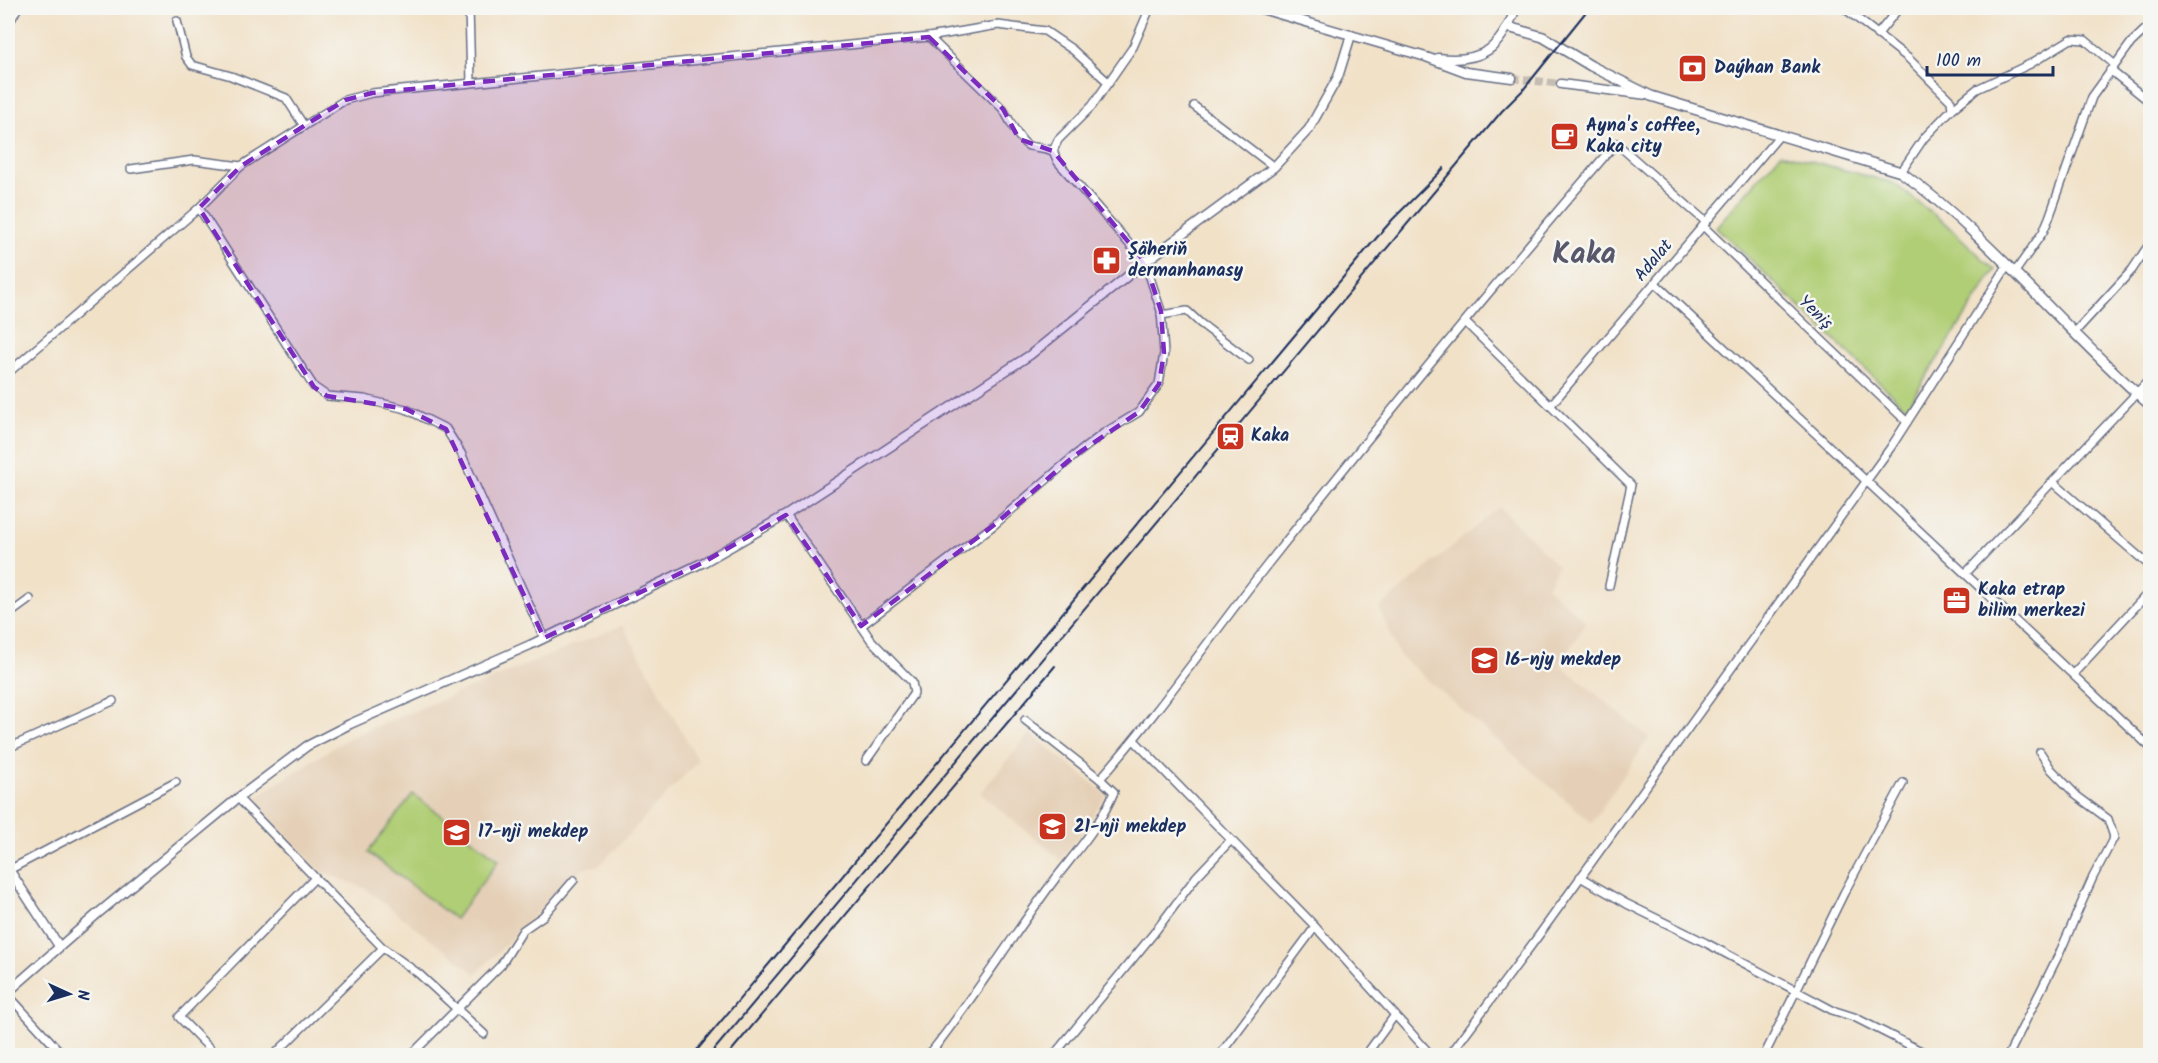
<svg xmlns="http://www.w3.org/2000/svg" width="2158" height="1063" font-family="Kalam,sans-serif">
<rect width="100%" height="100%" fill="#f6f6f2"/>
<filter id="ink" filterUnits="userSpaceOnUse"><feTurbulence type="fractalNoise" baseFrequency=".0167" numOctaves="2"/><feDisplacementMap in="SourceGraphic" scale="12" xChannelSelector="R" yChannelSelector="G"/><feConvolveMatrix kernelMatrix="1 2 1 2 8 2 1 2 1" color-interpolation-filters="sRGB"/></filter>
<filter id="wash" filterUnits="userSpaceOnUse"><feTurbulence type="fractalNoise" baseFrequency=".008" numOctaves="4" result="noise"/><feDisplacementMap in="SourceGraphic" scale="24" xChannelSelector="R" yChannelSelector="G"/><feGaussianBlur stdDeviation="1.35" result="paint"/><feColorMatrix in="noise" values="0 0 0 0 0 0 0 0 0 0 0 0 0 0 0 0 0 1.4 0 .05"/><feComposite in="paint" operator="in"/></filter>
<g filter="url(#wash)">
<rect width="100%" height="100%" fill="#f1e1c7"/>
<g fill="#e5d0b7">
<polygon points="1499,507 1558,566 1547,587 1586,622 1561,665 1649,738 1592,823 1399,655 1379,608"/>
<polygon points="623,625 698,761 600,865 581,869 476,974 364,888 320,871 253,799 348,738"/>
<polygon points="1030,733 1107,795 1061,860 980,793"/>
</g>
<g fill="#b0ce75" stroke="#667e6a" stroke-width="1.5">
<polygon points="1781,153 1893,183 1945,223 1995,270 1906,408 1716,227"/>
<polygon points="413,794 499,860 455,919 368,852"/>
</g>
</g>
<g filter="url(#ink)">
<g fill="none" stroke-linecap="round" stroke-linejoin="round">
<polyline stroke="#c6bdb2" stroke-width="8" stroke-dasharray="8 4" stroke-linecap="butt" points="1512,78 1561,84"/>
<defs>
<g id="minor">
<polyline points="469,8 471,82"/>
<polyline points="1844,8 1908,58 1951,101 1952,109 1924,138 1901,172"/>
<polyline points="177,21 186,57 192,65 231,76 286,98 304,126"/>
<polyline points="1877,35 1899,8"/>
<path d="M929,37L1003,109C1009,118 1019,142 1029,146C1037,148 1043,147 1053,151"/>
<polyline points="2110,70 2150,102"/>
<polyline points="1194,106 1274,167"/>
<polyline points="1952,109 1977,89 2030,64 2071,39 2085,40 2114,64"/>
<polyline points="131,169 194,160 241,166"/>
<polyline points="199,208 314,387 327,396 364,399 406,409 446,429 461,453 544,638"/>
<polyline points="1703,226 1907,422"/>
<polyline points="2015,272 2043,232 2049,218 2092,97 2131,43 2150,25"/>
<polyline points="1655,283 2150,747"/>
<polyline points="1161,315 1187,311 1200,323 1249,360"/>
<polyline points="1465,322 1631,485 1609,586"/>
<polyline points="2075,332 2132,270 2150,243"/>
<polyline points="8,373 199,208 241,166 345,100 372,93 929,37 998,25 1045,31 1073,50 1109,83"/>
<polyline points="1551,405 1779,136"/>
<polyline points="2053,482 2150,566"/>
<polyline points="786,515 871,640 912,682 914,693 866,761"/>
<polyline points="1966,573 2150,379"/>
<polyline points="8,615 30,599"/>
<polyline points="861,626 994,525 1074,456 1104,433 1139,412 1159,384 1164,353 1161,311 1145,262 1058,162 1053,151 1058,140 1092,106 1133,47 1150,8"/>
<polyline points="2073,674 2150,591"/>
<path d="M1025,720L1100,779C1160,711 1211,636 1267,565C1380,422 1497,281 1616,143L1706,222"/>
<polyline points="1134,740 1310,921 1432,1056"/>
<polyline points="8,748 113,701"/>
<polyline points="238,798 383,948 419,974 484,1034"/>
<polyline points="9,870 176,782"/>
<polyline points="1580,877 1627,904 1706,943 1832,1010 1854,1017 1931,1056"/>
<polyline points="8,995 64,1056"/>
<polyline points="217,1056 179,1017 314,879"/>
<polyline points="273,1056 383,948"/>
<polyline points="410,1056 501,965 523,930 543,916 574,880"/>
<path d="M925,1056L932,1051C972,1000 1006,946 1044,894C1068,860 1098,831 1114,792L1100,779"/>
<polyline points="1053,1056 1154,933 1196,877 1231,840"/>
<polyline points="1219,1056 1315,927"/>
<polyline points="1365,1056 1395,1015"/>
<polyline points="1449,1056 1539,935 1891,447 2008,265"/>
<polyline points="1764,1056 1844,893 1903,783"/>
<polyline points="2008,1056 2060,952 2093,877 2114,837 2108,819 2077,796 2051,769 2040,752"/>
</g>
<g id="tertiary">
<polyline points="1258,8 1426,57 1466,72 1512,78"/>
<polyline points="8,24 17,8"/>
<path d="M1438,58C1483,63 1500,49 1516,8"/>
<polyline points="1561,84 1647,95"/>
<polyline points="8,868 59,946"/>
<polyline points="8,992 96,915 238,798 307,746 350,724 530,645 704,562 786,515 1030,355 1145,262 1274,167 1309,129 1338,77 1351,35"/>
</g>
<path id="secondary" d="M1508,27L1543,37L1591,66L1651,96L1901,172C1993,239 2064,330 2150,405"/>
</defs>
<use href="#minor" stroke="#666d83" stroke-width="10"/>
<use href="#tertiary" stroke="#666d83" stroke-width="11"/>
<use href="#secondary" stroke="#666d83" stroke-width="12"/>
<use href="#minor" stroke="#fff" stroke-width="7"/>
<use href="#tertiary" stroke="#fff" stroke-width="8"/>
<use href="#secondary" stroke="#fff" stroke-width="9"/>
<g stroke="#1b2f5e" stroke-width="2">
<polyline points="692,1056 1366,250 1393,219 1444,168"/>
<polyline points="709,1056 1502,111 1523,90 1589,8"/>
<polyline points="727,1056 1055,666"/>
</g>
</g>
</g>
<path fill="#7b2cbf" fill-opacity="0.2" stroke="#7b2cbf" stroke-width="4.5" stroke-dasharray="12 8" stroke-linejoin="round" d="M929,37L1003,109L1019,139L1053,151L1145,262L1161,311L1164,353L1159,384L1139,412L1074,456L994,525L861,626L786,515L704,562L544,638L446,429L406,409L327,396L314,387L199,208L241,166L345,100L372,93Z"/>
<defs>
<symbol id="bank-square" viewBox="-11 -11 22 22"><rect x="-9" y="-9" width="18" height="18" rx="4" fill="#c8321e" stroke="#f6f6f2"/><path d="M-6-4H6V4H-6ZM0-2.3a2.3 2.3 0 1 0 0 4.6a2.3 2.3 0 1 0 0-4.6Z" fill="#fff"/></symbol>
<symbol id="cafe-square" viewBox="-11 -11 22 22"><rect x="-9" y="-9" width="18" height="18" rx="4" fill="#c8321e" stroke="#f6f6f2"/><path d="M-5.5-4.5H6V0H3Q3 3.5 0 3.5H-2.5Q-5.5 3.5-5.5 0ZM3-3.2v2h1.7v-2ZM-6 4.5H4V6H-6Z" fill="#fff"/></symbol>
<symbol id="pharmacy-square" viewBox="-11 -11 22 22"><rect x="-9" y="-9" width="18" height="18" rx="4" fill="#c8321e" stroke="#f6f6f2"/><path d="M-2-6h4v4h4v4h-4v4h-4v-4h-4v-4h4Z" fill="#fff"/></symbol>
<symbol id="station-square" viewBox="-11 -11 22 22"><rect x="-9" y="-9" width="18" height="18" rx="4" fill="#c8321e" stroke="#f6f6f2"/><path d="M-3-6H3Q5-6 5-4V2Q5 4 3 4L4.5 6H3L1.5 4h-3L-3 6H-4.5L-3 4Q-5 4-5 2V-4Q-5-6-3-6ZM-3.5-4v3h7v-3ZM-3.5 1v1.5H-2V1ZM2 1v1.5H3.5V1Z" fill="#fff"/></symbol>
<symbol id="office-square" viewBox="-11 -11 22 22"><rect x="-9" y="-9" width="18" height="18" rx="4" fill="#c8321e" stroke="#f6f6f2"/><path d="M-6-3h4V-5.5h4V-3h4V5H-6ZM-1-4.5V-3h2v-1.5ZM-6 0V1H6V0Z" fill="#fff"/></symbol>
<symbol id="school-square" viewBox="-11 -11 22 22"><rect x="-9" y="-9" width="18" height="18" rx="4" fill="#c8321e" stroke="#f6f6f2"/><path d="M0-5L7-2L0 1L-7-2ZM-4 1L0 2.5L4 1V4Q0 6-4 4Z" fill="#fff"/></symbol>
</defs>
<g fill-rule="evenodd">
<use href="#bank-square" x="1676" y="52" width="33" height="33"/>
<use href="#cafe-square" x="1548" y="120" width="33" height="33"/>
<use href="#pharmacy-square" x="1090" y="244" width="33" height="33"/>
<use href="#station-square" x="1214" y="420" width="33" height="33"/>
<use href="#office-square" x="1940" y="584" width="33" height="33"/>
<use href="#school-square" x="1468" y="644" width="33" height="33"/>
<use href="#school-square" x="1036" y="810" width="33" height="33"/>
<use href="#school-square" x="440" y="816" width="33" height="33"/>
</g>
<g text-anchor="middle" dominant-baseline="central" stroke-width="5" stroke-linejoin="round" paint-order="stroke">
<g font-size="18" font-weight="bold" fill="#1b2f5e" stroke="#f6f6f2" text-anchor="start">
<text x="1714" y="68">Daýhan Bank</text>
<text x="1586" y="126">Ayna's coffee,<tspan x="1586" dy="21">Kaka city</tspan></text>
<text x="1128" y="250">Şäheriň<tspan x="1128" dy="21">dermanhanasy</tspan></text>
<text x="1251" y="436">Kaka</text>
<text x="1978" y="590">Kaka etrap<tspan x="1978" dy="21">bilim merkezi</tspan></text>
<text x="1505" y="660">16-njy mekdep</text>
<text x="1074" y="827">21-nji mekdep</text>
<text x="478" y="832">17-nji mekdep</text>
</g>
<g font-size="18" fill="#1b2f5e" stroke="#f6f6f2">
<text transform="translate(1654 261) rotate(-50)">Adalat</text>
<text transform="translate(1815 313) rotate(44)">Yeniş</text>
</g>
<g font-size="30" font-weight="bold" fill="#58576b" stroke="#f6f6f2">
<text x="1584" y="255">Kaka</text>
</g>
</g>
<rect width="2158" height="1063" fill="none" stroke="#f6f6f2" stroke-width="30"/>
<g transform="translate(69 994) rotate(94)" stroke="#f6f6f2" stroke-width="4.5" paint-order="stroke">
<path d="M0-4.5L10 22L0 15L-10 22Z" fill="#1b2f5e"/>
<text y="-9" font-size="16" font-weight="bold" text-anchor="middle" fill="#1b2f5e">N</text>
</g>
<path d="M1927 66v9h126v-9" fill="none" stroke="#1b2f5e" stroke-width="3"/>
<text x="1936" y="66" font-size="18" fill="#1b2f5e" stroke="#f6f6f2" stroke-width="4.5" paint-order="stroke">100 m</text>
</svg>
